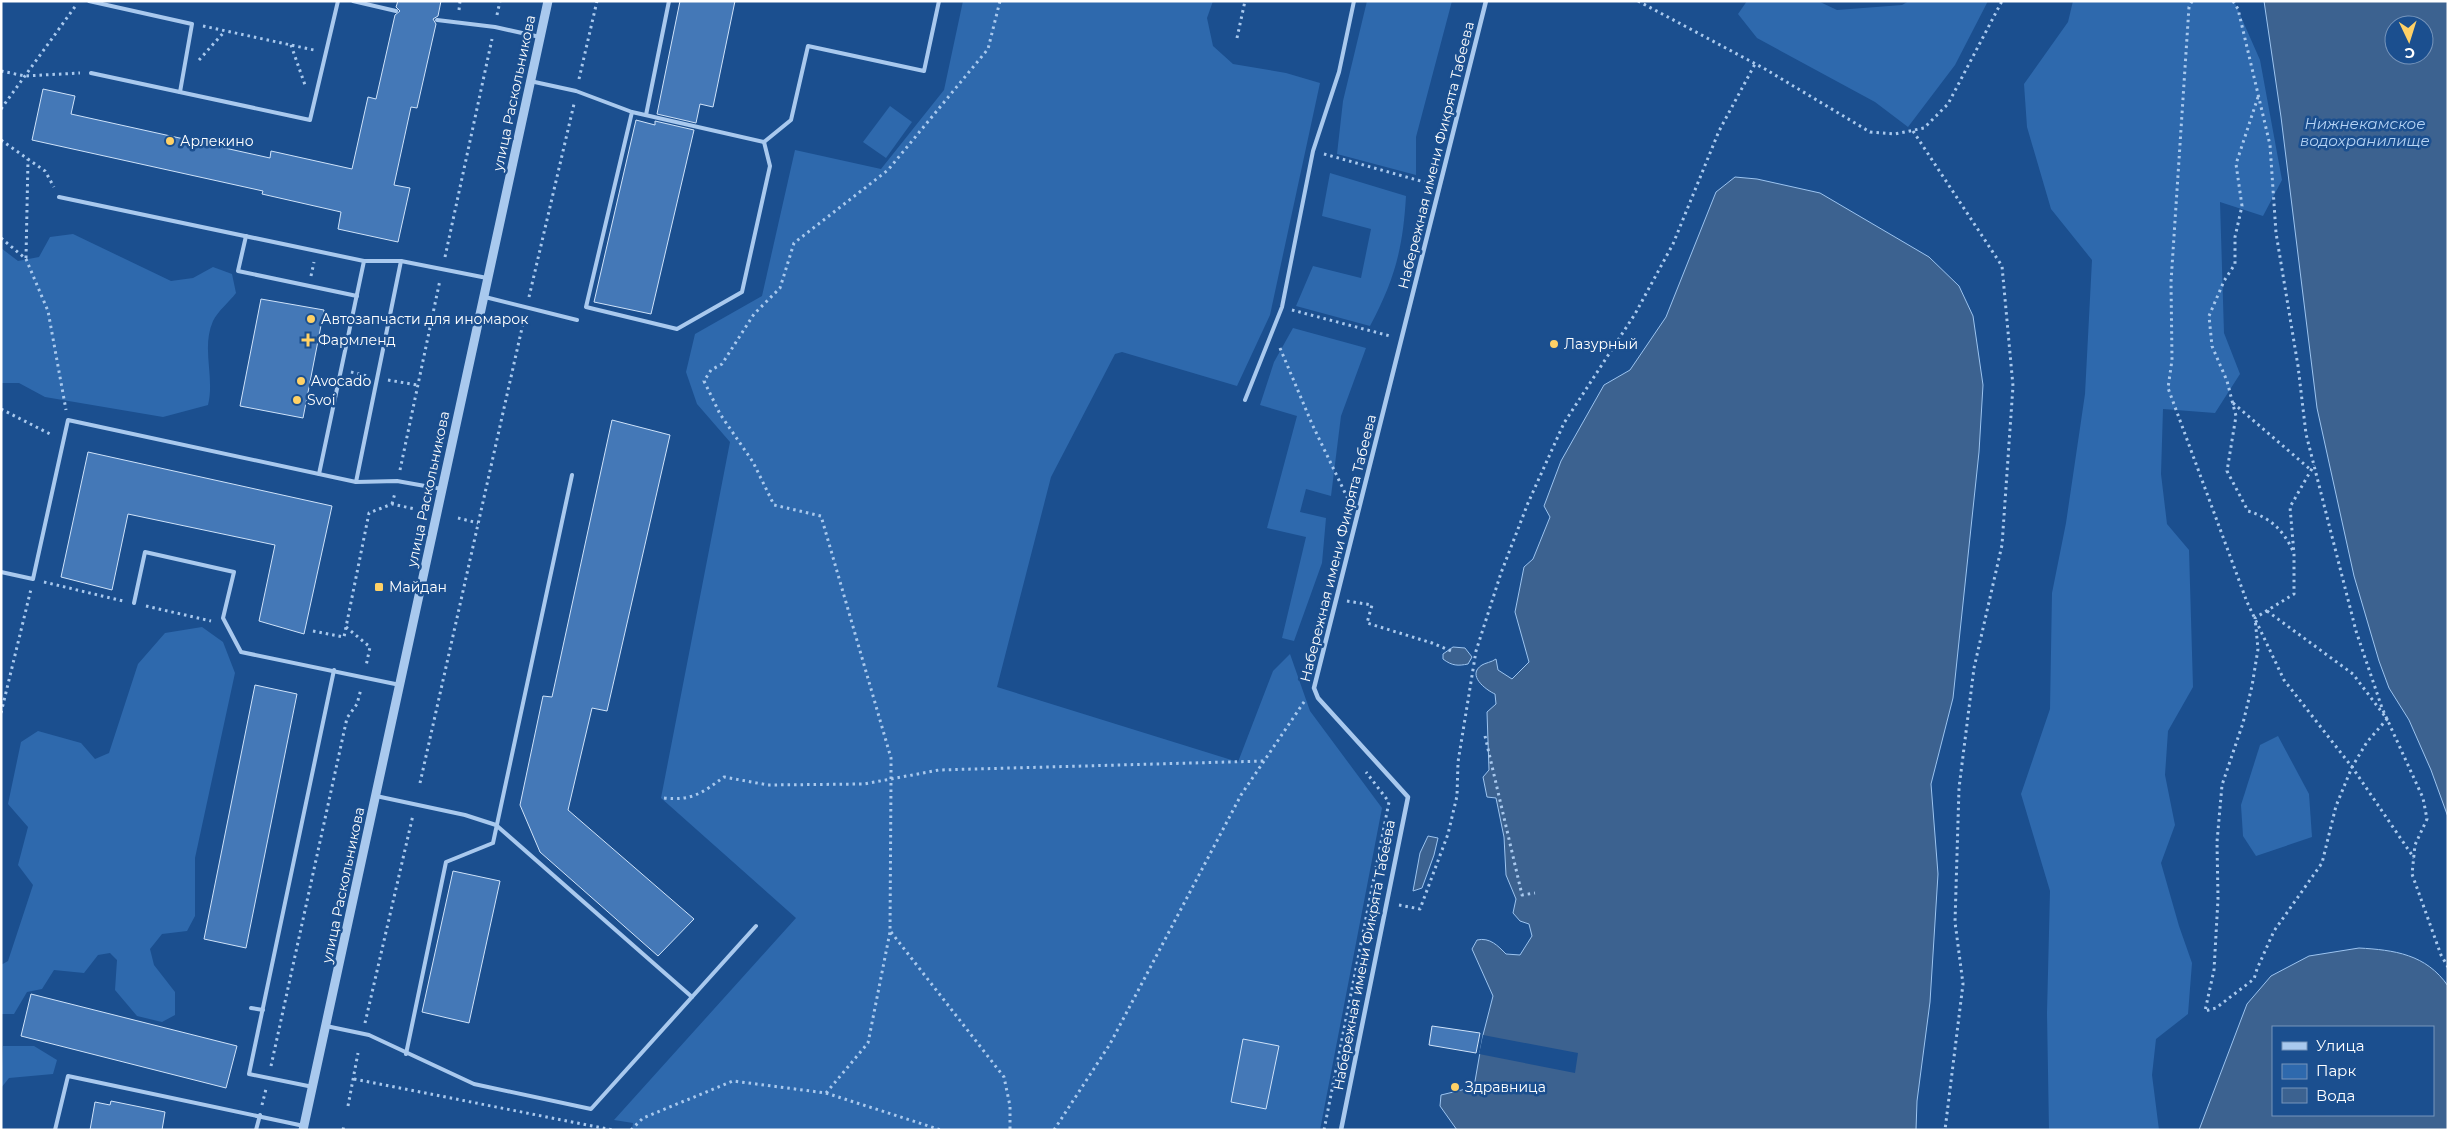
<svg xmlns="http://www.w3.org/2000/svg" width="2449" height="1131" font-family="Montserrat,sans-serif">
<rect width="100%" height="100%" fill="#1b4f8f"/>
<g fill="#2e69ad">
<polygon points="963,1 1213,1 1207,18 1213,46 1233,64 1286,73 1320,83 1270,315 1237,386 1122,352 1115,354 1051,477 997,687 1238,762 1273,671 1290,654 1310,711 1382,808 1320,1130 632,1130 633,1123 614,1120 796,918 661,798 730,442 697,404 686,372 695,334 762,296 795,150 881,169 944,90"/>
<polygon points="1367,1 1452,1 1416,137 1416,175 1337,154 1343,101"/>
<polygon points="1747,1 1818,1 1837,10 1902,5 1909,1 1988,1 1955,65 1908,127 1875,102 1757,38 1738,14"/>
<polygon points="2073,1 2234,1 2260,60 2282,180 2263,216 2220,202 2224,333 2240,374 2215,413 2163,409 2161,474 2167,524 2189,550 2193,687 2168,731 2165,775 2175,825 2161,863 2179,926 2192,963 2188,1014 2156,1039 2152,1075 2159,1130 2049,1130 2047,1013 2050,891 2021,794 2050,709 2052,593 2066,523 2085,394 2092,260 2051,209 2027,127 2024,84 2068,22"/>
<polygon points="890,106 912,122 886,158 863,142"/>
<path d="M1330,173L1406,196C1403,248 1395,279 1370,326L1296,306L1313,266L1361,278L1371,229L1322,216Z"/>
<path d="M73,234L171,281L193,278L213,267L232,274L236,293C229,302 218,311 213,321C201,348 215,377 208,405L163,417L45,397L19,383H1V248L18,261L39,257L50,237Z"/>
<polygon points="1293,328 1366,348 1341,416 1331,496 1306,489 1300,512 1326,518 1322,563 1294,641 1282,638 1306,537 1267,528 1297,416 1260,405 1274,362"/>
<polygon points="202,627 223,642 235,673 195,858 195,916 187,931 162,934 150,949 154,965 175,992 175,1015 162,1022 137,1016 115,990 117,960 110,953 98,955 84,973 54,970 42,989 27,992 14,1014 1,1014 1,965 8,961 33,885 18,865 28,827 8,804 21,742 38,731 81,743 95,759 109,753 138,664 165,633"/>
<polygon points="2278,736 2309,794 2312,837 2256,856 2243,836 2241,805 2260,745"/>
<polygon points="3,1046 34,1046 57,1060 53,1074 9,1078 1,1088"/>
</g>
<g fill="#3c6290" stroke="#9cc4f0" fill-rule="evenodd">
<path d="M2264,1H2448V817L2431,770L2409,720L2389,688L2379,661L2354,576L2317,408L2281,117ZM2394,25H2424V55H2394Z"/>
<path d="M1735,177L1757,179L1820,193L1929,257L1959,286L1973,316L1983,385L1979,452L1953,698L1931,784L1938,874L1930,1002L1917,1101L1916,1130H1457L1440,1106L1441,1095L1474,1087L1483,1035L1493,996L1472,949L1477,940C1490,937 1498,946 1506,954L1520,955L1532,936L1529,924L1520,921L1513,913L1516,899L1506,875L1504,837L1496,798L1487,797L1483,777L1489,770L1487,712L1496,704L1495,694C1486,690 1466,675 1482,665C1485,663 1492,662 1496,659L1498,670L1512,679L1529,662L1515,612L1524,567L1533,559L1550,517L1544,506L1561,461L1604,385L1630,370L1666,317L1716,192Z"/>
<path d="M1453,647L1465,648L1472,657L1468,664C1458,666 1452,666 1443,659V654Z"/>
<polygon points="1428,836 1438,838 1434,855 1422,888 1413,891 1420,853"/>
<path d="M2359,948C2394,950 2426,954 2448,986V1130H2199L2247,1004L2271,976L2309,956ZM2433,1027V1115H2273V1027Z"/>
</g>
<polygon fill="#1b4f8f" points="1483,1035 1578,1053 1575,1073 1479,1054"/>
<g fill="#4478b7" stroke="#cfe3fa">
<polygon points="398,1 441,1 438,16 433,19 436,24 417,108 411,107 394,185 410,188 398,242 338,229 341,212 262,194 263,191 32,140 43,89 75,96 71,114 270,158 271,151 352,169 368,97 376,99 395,15 400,11 396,7"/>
<polygon points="680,1 735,1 713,107 700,104 696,123 657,114"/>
<polygon points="636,120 655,125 655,121 694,130 651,314 594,302"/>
<polygon points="261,299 324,310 303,418 240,406"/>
<polygon points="612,420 670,435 607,711 592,708 568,810 694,919 658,956 540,852 520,805 543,696 552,697"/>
<polygon points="88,452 332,506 304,634 259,621 275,545 128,514 112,590 61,577"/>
<polygon points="255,685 297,694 246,948 204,939"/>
<polygon points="453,871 500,881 469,1023 422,1012"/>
<polygon points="31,994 237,1046 226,1088 21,1036"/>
<polygon points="1432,1026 1480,1033 1476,1053 1429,1045"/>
<polygon points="1243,1039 1279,1046 1266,1109 1231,1102"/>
<polygon points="111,1101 165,1112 162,1130 90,1130 95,1102 110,1105"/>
</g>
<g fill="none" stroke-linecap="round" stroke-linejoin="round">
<g stroke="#a9c9ee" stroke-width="3" stroke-dasharray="2.5 4" stroke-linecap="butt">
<polyline points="1638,1 1765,69 1870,132 1895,134 1924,128 1948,104 2002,1"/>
<polyline points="2192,1 2189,7 2171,282 2172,360 2168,388 2247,602 2284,680 2352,767 2414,858"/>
<polyline points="2233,1 2238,9 2270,145 2276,233 2298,366 2306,434 2356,631 2382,708 2423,798 2427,819 2415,845 2412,874 2441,955 2448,967"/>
<polyline points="459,10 460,1"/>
<polyline points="497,15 500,1"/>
<polyline points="203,26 314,50"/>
<polyline points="1237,38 1245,1"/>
<polyline points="291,45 305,85"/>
<polyline points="199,60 225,31"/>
<polyline points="1,71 25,76 80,73"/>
<polyline points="579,79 597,1"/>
<path d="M2258,97L2236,164L2242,206L2235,237V264L2224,281L2209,316L2212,346L2227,381L2236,416L2227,471L2248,511C2271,518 2283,530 2293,551"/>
<polyline points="1,109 77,4"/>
<polyline points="1913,131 2002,266 2013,386 2002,545 1974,668 1959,788 1955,922 1963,984 1945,1130"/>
<polyline points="1,140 45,171 54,187"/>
<polyline points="1324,154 1428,183"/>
<polyline points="1,238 26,259 48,311 66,410"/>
<polyline points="445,257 492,39"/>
<polyline points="26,258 28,159"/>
<polyline points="311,276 314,262"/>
<polyline points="529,297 574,104"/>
<polyline points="1292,310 1390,336"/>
<polyline points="1280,348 1312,424 1348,499"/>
<polyline points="351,372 367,376"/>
<polyline points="388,380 417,385"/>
<polyline points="2233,403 2311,470"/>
<polyline points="1,409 52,435"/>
<polyline points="400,470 440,280"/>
<polyline points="392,504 395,493"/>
<polyline points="458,518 478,523"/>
<polyline points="44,582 123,601"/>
<polyline points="1347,601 1372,605 1367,623 1432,643 1451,651"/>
<polyline points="146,606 211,621"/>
<polyline points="2267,611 2353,674 2387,719 2367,742 2352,767 2336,806 2322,863 2274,931 2257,969 2254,979 2216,1008 2205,1011 2214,970 2218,899 2217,842 2222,785 2243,723 2252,686 2258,649 2255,618 2294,594 2294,554 2290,507 2314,465"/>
<polyline points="346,627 370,647 366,666"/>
<polyline points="313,631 344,637 369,513 392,504 415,509"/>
<polyline points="1,713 31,589"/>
<polyline points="1485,736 1522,895 1535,893"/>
<polyline points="420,783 524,319"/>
<path d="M664,798C692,801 702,793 724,777L768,785L864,784L939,770L1264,761"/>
<polyline points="1399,905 1420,909 1448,834 1457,796 1458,762 1476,651 1501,573 1528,503 1564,423 1635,314 1673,244 1719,131 1755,64"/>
<polyline points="891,932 1004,1077 1010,1106 1010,1130"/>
<polyline points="365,1023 413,815"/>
<polyline points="271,1066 347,718 357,704 361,689"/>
<polyline points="354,1079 613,1130"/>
<polyline points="826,1093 941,1130"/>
<polyline points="262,1105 266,1089"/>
<polyline points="348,1106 358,1053"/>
<polyline points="343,1130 344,1125"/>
<polyline points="631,1130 643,1118 733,1081 826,1093 868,1043 890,932 891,779 891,758 821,516 774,505 753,462 720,414 704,381 711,370 722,364 754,314 780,288 794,243 888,170 988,49 1000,1"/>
<polyline points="1054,1130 1110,1044 1241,795 1306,699"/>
<polyline points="1324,1130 1389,802 1366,772"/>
</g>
<g stroke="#a9c9ee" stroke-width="4">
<polyline points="89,1 192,24 180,92"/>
<polyline points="353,1 396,11"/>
<polyline points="437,20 495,27 540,37"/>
<polyline points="91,73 310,120 338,1"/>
<polyline points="530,81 576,91 632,112 586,307 677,329 742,292 770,166 764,142 632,112"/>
<polyline points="646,115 669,1"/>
<polyline points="764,142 791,120 808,46 924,71 939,1"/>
<polyline points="59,197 364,261 401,261 487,278"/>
<polyline points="246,236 238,271 357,296"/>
<polyline points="485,297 577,320"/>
<polyline points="1245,400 1282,307 1313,151 1339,72 1354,1"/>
<polyline points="319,474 364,261"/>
<polyline points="356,482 401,261"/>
<polyline points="1,572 33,579 68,420 356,482 397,481 442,489"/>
<polyline points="134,603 145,552 234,572 223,618 241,652 400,685"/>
<polyline points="376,796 465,815 496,825 692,997"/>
<polyline points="251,1008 263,1010"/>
<polyline points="326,1026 369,1035 474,1084 591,1109 756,926"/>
<polyline points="406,1054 446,862 493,843 572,475"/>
<polyline points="313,1087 249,1074 334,670"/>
<polyline points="55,1130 68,1076 304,1126"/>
<polyline points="256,1130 260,1115"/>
</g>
<polyline stroke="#a9c9ee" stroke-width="4.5" points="1341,1130 1408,797 1318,698 1314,688 1486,1"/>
<polyline stroke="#a9c9ee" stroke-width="9" points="303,1130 548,1"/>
</g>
<g fill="#ffd166" stroke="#1b4f8f" stroke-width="2">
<circle cx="170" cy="141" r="5"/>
<circle cx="311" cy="319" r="5"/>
<path d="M305.5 332.5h5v5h5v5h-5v5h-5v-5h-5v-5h5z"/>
<circle cx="1554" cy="344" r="5"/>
<circle cx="301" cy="381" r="5"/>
<circle cx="297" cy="400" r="5"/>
<rect x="374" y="582" width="10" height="10" rx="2.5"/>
<circle cx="1455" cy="1087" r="5"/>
</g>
<g text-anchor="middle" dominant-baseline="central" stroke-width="5" stroke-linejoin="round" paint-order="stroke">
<g font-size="14" fill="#fff" stroke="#1b4f8f">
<text transform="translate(514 93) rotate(-78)">улица Раскольникова</text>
<text transform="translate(1436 155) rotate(-76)">Набережная имени Фикрята Табеева</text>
<text transform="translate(428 489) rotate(-78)">улица Раскольникова</text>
<text transform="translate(1338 548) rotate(-76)">Набережная имени Фикрята Табеева</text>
<text transform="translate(343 885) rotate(-78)">улица Раскольникова</text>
<text transform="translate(1364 955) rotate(-79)">Набережная имени Фикрята Табеева</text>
</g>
<g font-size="14" fill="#fff" stroke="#1b4f8f" text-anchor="start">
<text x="180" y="141">Арлекино</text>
<text x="321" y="319">Автозапчасти для иномарок</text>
<text x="318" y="340">Фармленд</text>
<text x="1564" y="344">Лазурный</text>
<text x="311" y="381">Avocado</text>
<text x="307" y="400">Svoi</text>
<text x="389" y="587">Майдан</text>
<text x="1465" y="1087">Здравница</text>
</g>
<g font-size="15" font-style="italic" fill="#b5d3f5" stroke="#1b4f8f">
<text x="2365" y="123">Нижнекамское<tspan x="2365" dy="17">водохранилище</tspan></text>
</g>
</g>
<rect width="2449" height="1131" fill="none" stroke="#ffffff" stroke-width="5"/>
<rect x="2272" y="1026" width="162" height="90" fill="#1b4f8f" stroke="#7695bc"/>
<rect x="2282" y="1042" width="25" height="8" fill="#a9c9ee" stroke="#7695bc"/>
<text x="2316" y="1051" font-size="15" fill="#ffffff">Улица</text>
<rect x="2282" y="1064" width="25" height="15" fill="#2e69ad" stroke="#7695bc"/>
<text x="2316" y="1076" font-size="15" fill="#ffffff">Парк</text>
<rect x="2282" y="1088" width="25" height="15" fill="#3c6290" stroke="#7695bc"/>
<text x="2316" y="1101" font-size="15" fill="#ffffff">Вода</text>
<g transform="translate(2409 40) rotate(176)"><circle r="24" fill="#1b4f8f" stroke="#7695bc"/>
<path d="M0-4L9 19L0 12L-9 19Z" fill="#ffd166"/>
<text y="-8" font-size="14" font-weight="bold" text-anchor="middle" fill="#ffffff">С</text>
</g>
</svg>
